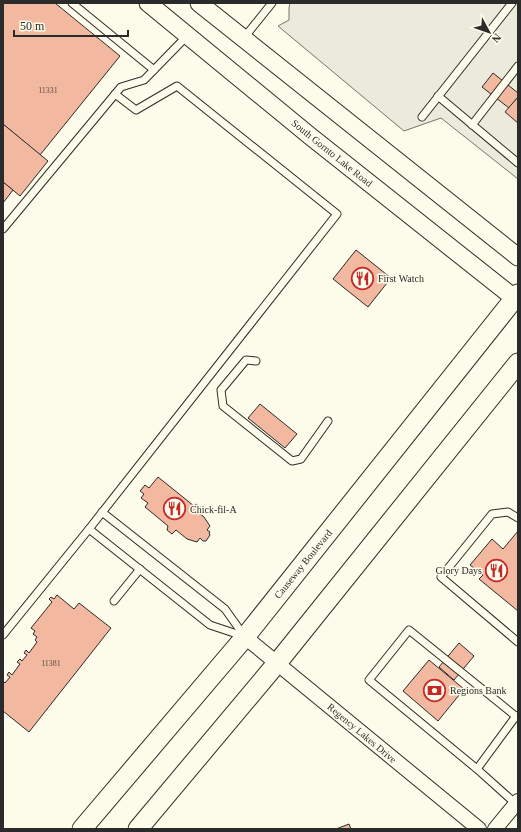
<svg xmlns="http://www.w3.org/2000/svg" width="521" height="832" font-family="Georgia,serif">
<rect width="100%" height="100%" fill="#fdfbea"/>
<polygon fill="#eceadb" stroke="#74746e" points="290,3 518,3 518,179 441,118 404,131 278,26 289,20 289,8"/>
<g fill="#f2b8a0" stroke="#2b2b2b">
<polygon points="3,3 55,3 120,56 40,155 3,124"/>
<polygon points="493,73 518,93 518,97 509,108 482,87"/>
<polygon points="518,97 518,123 505,112"/>
<polygon points="3,124 48,161 20,196 3,182"/>
<polygon points="3,182 13,190 3,203"/>
<polygon points="356,250 391,278 368,307 333,279"/>
<polygon points="260,404 297,434 285,448 248,418"/>
<polygon points="158,477 194,506 196,504 202,508 199,513 204,517 210,526 207,530 210,532 209,533 210,535 206,541 203,541 200,538 197,542 187,539 176,530 172,534 167,530 168,526 145,507 148,503 141,498 144,494 140,491 145,485 149,488"/>
<polygon points="518,531 518,611 479,579 483,575 470,565 492,539 503,549"/>
<polygon points="57,595 74,609 79,603 111,628 29,732 3,711 3,681 5,683 10,677 7,675 9,672 12,675 20,664 17,662 20,659 22,661 27,655 24,653 26,650 29,653 37,642 35,640 37,637 33,634 35,631 31,628 52,602 49,599 51,597 54,599"/>
<polygon points="459,643 474,656 454,680 439,667"/>
<polygon points="429,660 464,689 438,721 403,691"/>
<polygon points="349,824 351,829 336,829"/>
</g>
<g fill="none" stroke-linecap="round" stroke-linejoin="round">
<defs>
<g id="service">
<polyline points="72,3 154,70"/>
<polyline points="243,39 272,3"/>
<polyline points="438,96 518,163"/>
<polyline points="422,117 512,3"/>
<polyline points="472,125 518,66"/>
<polyline points="3,229 121,87 144,80 187,36"/>
<polyline points="256,361 246,360 221,390 223,406 292,461 301,459 328,421"/>
<polyline points="102,512 225,609 245,637"/>
<polyline points="518,518 508,512 492,514 441,577 518,642"/>
<polyline points="89,529 210,625 243,636"/>
<polyline points="114,601 140,569"/>
<polyline points="3,635 89,529 337,214 177,86 136,110 115,94"/>
<polyline points="477,769 516,716"/>
<polyline points="516,804 477,769 369,680 409,630 518,718"/>
</g>
<g id="minor">
<polyline points="245,637 479,829"/>
<polyline points="495,829 518,801"/>
</g>
<g id="tertiary">
<polyline points="148,3 310,136 518,301"/>
<polyline points="199,3 518,257"/>
</g>
<g id="secondary">
<polyline points="82,829 245,637 518,294"/>
<polyline points="138,829 278,662 518,363"/>
</g>
</defs>
<use href="#service" stroke="#2b2b2b" stroke-width="9"/>
<use href="#minor" stroke="#2b2b2b" stroke-width="16"/>
<use href="#tertiary" stroke="#2b2b2b" stroke-width="19"/>
<use href="#secondary" stroke="#2b2b2b" stroke-width="21"/>
<use href="#service" stroke="#fdfbea" stroke-width="7"/>
<use href="#minor" stroke="#fdfbea" stroke-width="14"/>
<use href="#tertiary" stroke="#fdfbea" stroke-width="17"/>
<use href="#secondary" stroke="#fdfbea" stroke-width="19"/>
</g>
<defs>
<symbol id="restaurant-ring" viewBox="-11 -11 22 22"><circle r="9.5" fill="#fdfbea" stroke="#c62828" stroke-width="1.5"/><path d="M-5-6h1v4h1v-4h1v4h1v-4h1v5L-1.5 .5V6h-2V.5L-5-1ZM5-6V6H3V1.5H1.5Q1.5-4 5-6Z" fill="#c62828"/></symbol>
<symbol id="bank-ring" viewBox="-11 -11 22 22"><circle r="9.5" fill="#fdfbea" stroke="#c62828" stroke-width="1.5"/><path d="M-6-4H6V4H-6ZM0-2.3a2.3 2.3 0 1 0 0 4.6a2.3 2.3 0 1 0 0-4.6Z" fill="#c62828"/></symbol>
</defs>
<g fill-rule="evenodd">
<use href="#restaurant-ring" x="350" y="266" width="25" height="25"/>
<use href="#restaurant-ring" x="162" y="496" width="25" height="25"/>
<use href="#restaurant-ring" x="484" y="558" width="25" height="25"/>
<use href="#bank-ring" x="422" y="678" width="25" height="25"/>
</g>
<g text-anchor="middle" dominant-baseline="central" stroke-width="3" stroke-linejoin="round" paint-order="stroke">
<g font-size="8" fill="#5d4e48">
<text x="48" y="90">11331</text>
<text x="51" y="663">11381</text>
</g>
<g font-size="10" fill="#2b2b2b" stroke="#fdfbea">
<text transform="translate(332 153) rotate(39)">South Gornto Lake Road</text>
<text transform="translate(303 564) rotate(-51)">Causeway Boulevard</text>
<text transform="translate(362 733) rotate(40)">Regency Lakes Drive</text>
</g>
<g font-size="10" fill="#2b2b2b" stroke="#fdfbea" text-anchor="start">
<text x="378" y="278">First Watch</text>
<text x="190" y="509">Chick-fil-A</text>
<text x="482" y="570" text-anchor="end">Glory Days</text>
<text x="450" y="690">Regions Bank</text>
</g>
</g>
<rect width="521" height="832" fill="none" stroke="#2b2b2b" stroke-width="8"/>
<g transform="translate(489 32) rotate(130)" stroke="#fdfbea" stroke-width="3" paint-order="stroke">
<path d="M0-3L7 15L0 10L-7 15Z" fill="#2b2b2b"/>
<text y="-6" font-size="11" font-weight="bold" text-anchor="middle" fill="#2b2b2b">N</text>
</g>
<path d="M14 30v6h114v-6" fill="none" stroke="#2b2b2b" stroke-width="2"/>
<text x="20" y="30" font-size="12" fill="#2b2b2b" stroke="#fdfbea" stroke-width="3" paint-order="stroke">50 m</text>
</svg>
